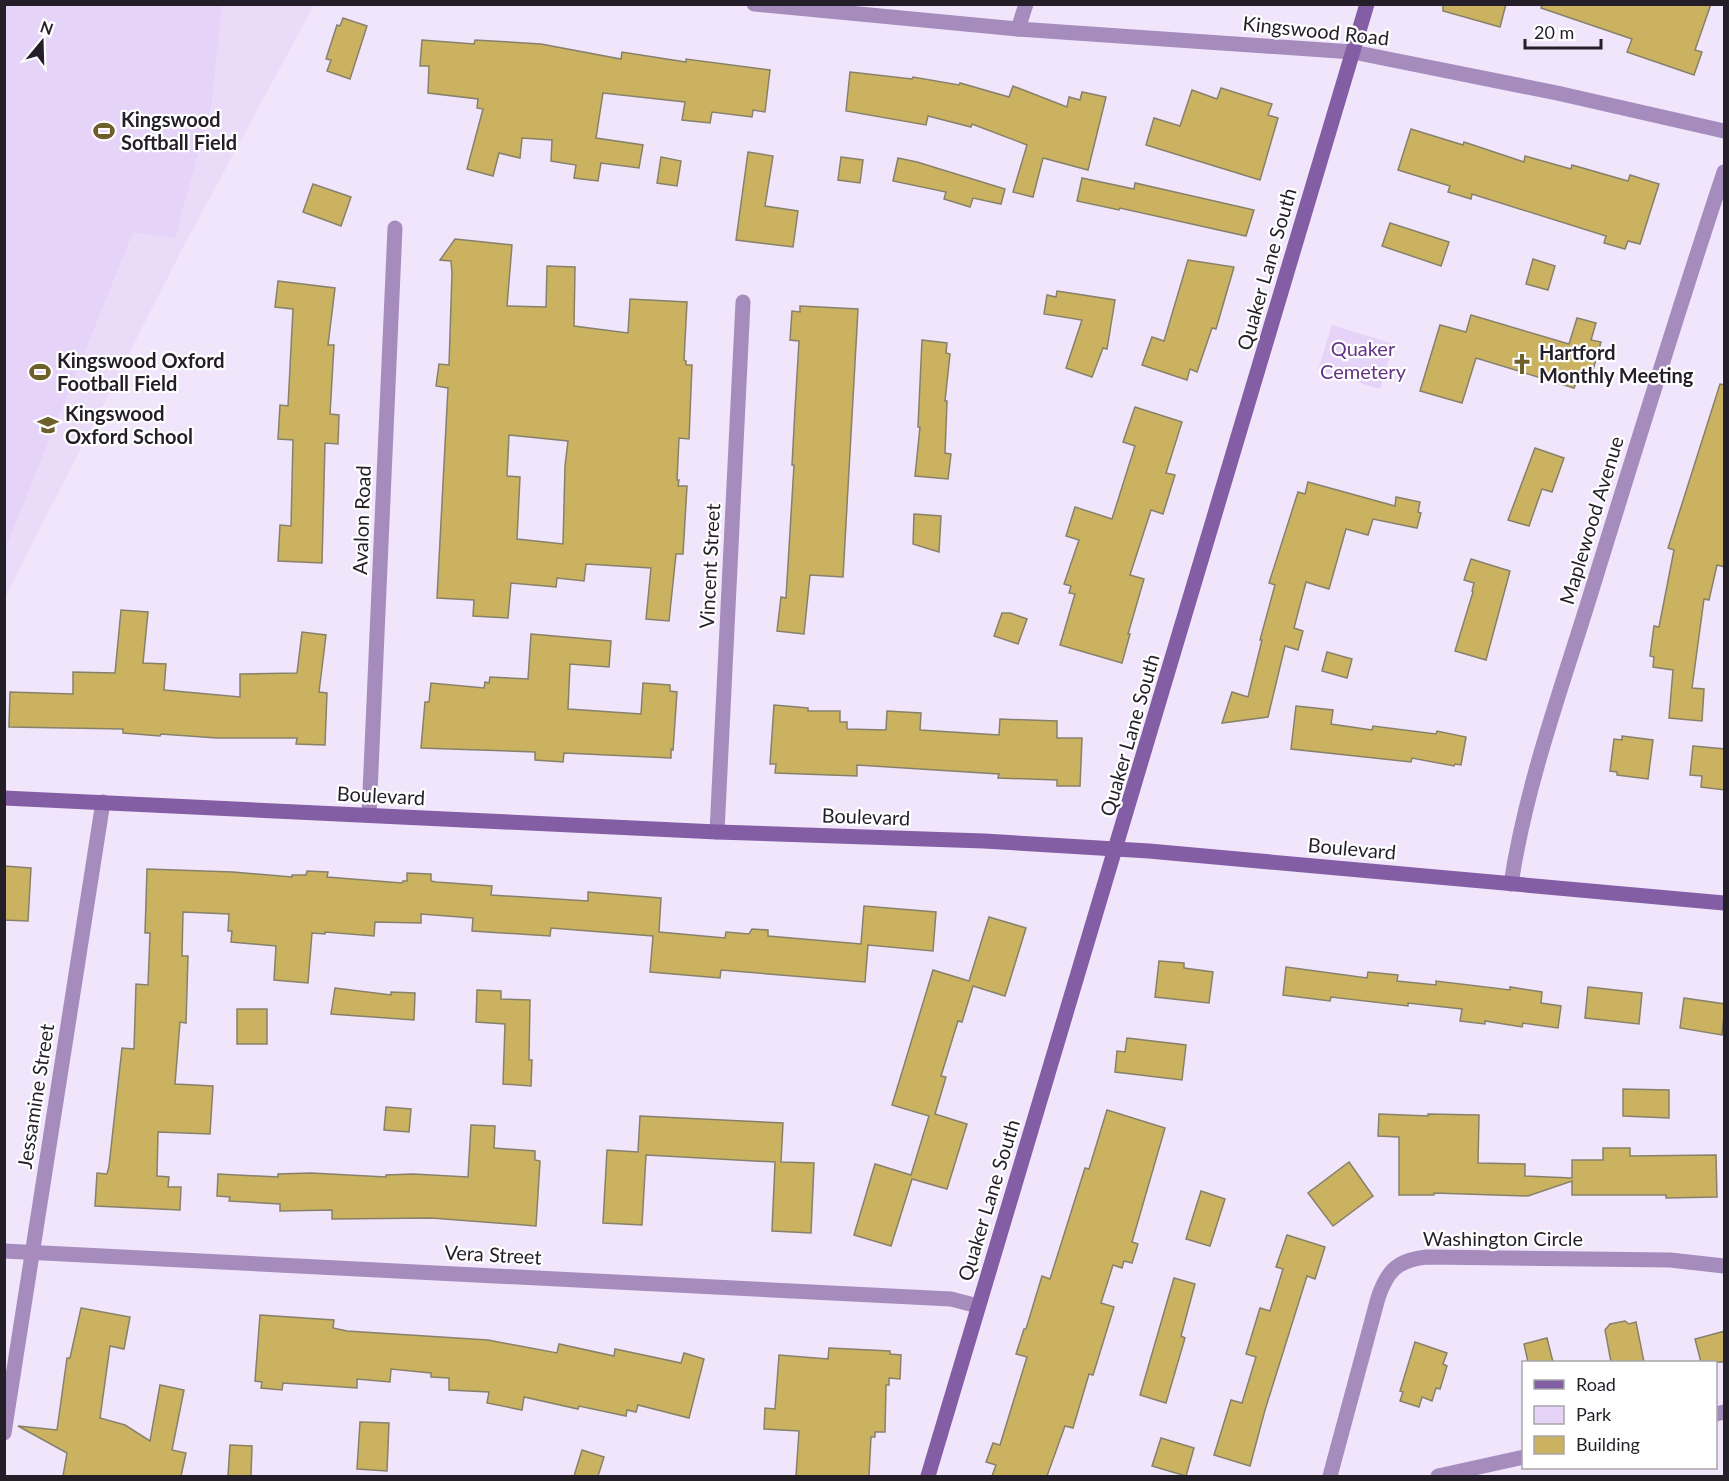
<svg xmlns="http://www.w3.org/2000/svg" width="1729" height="1481" font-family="Lato,sans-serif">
<rect width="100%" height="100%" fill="#f0e5fb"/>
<polygon fill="#eadbf9" points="5,5 314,5 180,253 5,598"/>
<g fill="#e6d3f8">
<polygon points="5,4 222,5 211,106 175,238 133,232 5,549"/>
<polygon points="1332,325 1394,344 1380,389 1318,370"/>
</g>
<g fill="#cab261" stroke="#87816b" stroke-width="1.5" fill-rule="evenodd">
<polygon points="1443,4 1506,4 1500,27 1443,11"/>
<polygon points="1542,4 1711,4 1695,50 1702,52 1694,75 1627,52 1632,39 1541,8"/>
<polygon points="343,18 367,26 350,79 327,71 331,60 326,59 337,25 340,26"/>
<polygon points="422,40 474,44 475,40 541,44 621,59 622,52 686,62 686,59 770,70 765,112 753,110 752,117 712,112 710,123 682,120 685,102 603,93 596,138 643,145 639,168 601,163 598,181 574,178 576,165 551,161 552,140 522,138 520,158 499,153 493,176 467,169 483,109 477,108 478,99 428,93 429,66 420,66"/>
<polygon points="850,72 912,79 913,77 959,85 960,83 1009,97 1013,86 1067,107 1069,97 1080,100 1082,92 1106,97 1088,170 1043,158 1033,197 1013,192 1027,145 972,124 971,127 928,116 926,125 846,111"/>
<polygon points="1221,88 1272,104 1268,115 1278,118 1260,180 1146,145 1154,118 1180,126 1192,90 1217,99"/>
<polygon points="1411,129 1463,145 1464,142 1524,162 1525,156 1571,169 1572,165 1628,181 1630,175 1659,184 1640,244 1628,241 1625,249 1604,243 1606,236 1472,194 1471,199 1448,192 1450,186 1398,170"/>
<polygon points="748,152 773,156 765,206 798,211 793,247 736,240"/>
<polygon points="661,157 681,161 677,186 657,183"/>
<polygon points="841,157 863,160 860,183 838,180"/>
<polygon points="898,158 917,162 1005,189 1001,204 973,198 970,207 944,199 946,192 893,181"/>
<polygon points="1082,178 1134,189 1135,183 1254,210 1246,236 1120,208 1119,210 1077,201"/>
<polygon points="313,184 351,197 341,226 303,212"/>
<polygon points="1390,223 1449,242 1441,266 1382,246"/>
<path d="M455,239L512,245L507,306L546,307L547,266L575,267L574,326L628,333L630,299L687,302L684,360L686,361V365H692L689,439L679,438L677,480H679L678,486H687L683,554H676L669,621L646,619L651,568L586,564L584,581L557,578L556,587L511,583L508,618L473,616L474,600L437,598L448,388L436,386L439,364L449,365L452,273L451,261L440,260ZM509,435L568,441L565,466L563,544L517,539L520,477L507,476Z"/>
<polygon points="1533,259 1555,266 1548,290 1526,284"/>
<polygon points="1188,260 1234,267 1216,329 1212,328 1197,372 1190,369 1187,380 1142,365 1152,337 1164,341"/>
<polygon points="278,281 335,288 328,345 334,345 330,414 339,415 338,444 325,443 322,563 278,561 280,525 291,526 293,440 278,439 280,405 288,406 293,309 275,307"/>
<polygon points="1057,291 1115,300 1107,349 1103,348 1092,377 1066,368 1082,320 1044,314 1047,295 1056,297"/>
<polygon points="800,306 858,309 843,577 810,575 804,634 777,631 781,597 786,598 794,465 792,465 795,409 799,341 790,340 792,311 800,312"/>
<polygon points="1471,315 1569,344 1577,318 1596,323 1591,340 1601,342 1591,377 1580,374 1574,388 1476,358 1462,403 1420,391 1440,325 1466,332"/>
<polygon points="922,340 947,343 946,353 950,354 945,401 947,401 945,453 951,454 948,479 915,476 920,427 918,427"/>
<polygon points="1720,384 1725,385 1725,567 1717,565 1709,600 1704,599 1692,688 1704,689 1702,721 1669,718 1673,670 1653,667 1654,657 1650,656 1654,626 1659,627 1674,550 1668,548"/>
<polygon points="1135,407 1182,422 1166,473 1175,475 1163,514 1151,510 1130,575 1144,579 1128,634 1130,634 1122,663 1060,645 1075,594 1069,593 1071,586 1064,584 1079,540 1066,536 1075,507 1112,519 1135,446 1123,442"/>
<polygon points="1535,448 1564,458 1552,492 1542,489 1529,526 1508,520"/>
<polygon points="1308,482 1395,506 1396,497 1420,502 1418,512 1421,513 1417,528 1373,519 1368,535 1346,529 1329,589 1306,582 1294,628 1303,631 1298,650 1285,646 1268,717 1222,723 1232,692 1248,697 1262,640 1260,640 1275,585 1269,583 1298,492 1305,494"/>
<polygon points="914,514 941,516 939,552 913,544"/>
<polygon points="1471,559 1510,571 1486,660 1455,651 1473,592 1472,591 1474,583 1464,580"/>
<polygon points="121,610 148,612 143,663 166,664 164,690 240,697 240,674 297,673 302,632 326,635 319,692 327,693 325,745 296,744 297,738 217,738 161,734 160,736 123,733 123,729 9,727 10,692 73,694 73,672 115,673"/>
<polygon points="1002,613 1010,613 1027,619 1018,644 994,636"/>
<polygon points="531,634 611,641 609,667 570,664 568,709 641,714 643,683 670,685 670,691 677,692 673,750 671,749 671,758 564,753 563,762 535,760 535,752 421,748 425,702 429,702 431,683 484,688 485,682 489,683 490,677 528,679"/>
<polygon points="1327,652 1352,659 1347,678 1322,671"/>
<polygon points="774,705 808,708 808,711 840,711 840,722 847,722 847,729 886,730 887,711 921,713 920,730 999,735 1000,719 1057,721 1057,738 1082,738 1080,786 1057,786 1057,780 998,778 999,774 857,765 857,776 775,773 776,764 770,764"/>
<polygon points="1296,706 1333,710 1331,724 1372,730 1373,726 1436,734 1437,731 1466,737 1461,765 1455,764 1454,766 1412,758 1411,762 1291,749"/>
<polygon points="1622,736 1653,740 1648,779 1617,775 1617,772 1610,771 1614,739 1622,740"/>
<polygon points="1693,746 1725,749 1725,790 1701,787 1702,776 1690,775"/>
<polygon points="4,866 31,868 28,921 4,920"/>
<polygon points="147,869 233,872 292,877 292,875 306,875 307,871 328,872 327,877 402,883 403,881 407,881 407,873 431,874 431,881 436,882 492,886 491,895 588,901 588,892 661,898 659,932 725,938 726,932 749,934 752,929 768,930 768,936 861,944 864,906 936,912 933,951 868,945 865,982 721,970 720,978 650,972 653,936 551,928 550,936 472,931 473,918 421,914 421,923 375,922 374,936 325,932 325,934 312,933 308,983 274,980 276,946 231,942 232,931 228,931 229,914 183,912 182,956 188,956 186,1023 180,1022 175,1084 213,1086 210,1134 158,1132 157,1176 169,1177 168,1187 181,1187 180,1210 95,1206 97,1173 107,1174 109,1166 122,1048 134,1049 136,984 148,985 150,933 145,933"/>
<polygon points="989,917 1026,928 1005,996 973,986 962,1022 958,1021 941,1076 946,1077 935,1114 967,1124 947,1189 912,1179 891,1246 854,1235 875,1164 911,1175 929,1116 892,1105 933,970 969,981"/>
<polygon points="1159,961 1184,963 1184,968 1213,972 1209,1003 1155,997"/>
<polygon points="1286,967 1367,978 1368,972 1398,975 1397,981 1436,985 1436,981 1510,990 1510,987 1542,992 1541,1003 1561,1006 1558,1028 1523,1023 1522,1027 1485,1021 1485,1024 1460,1021 1462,1009 1408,1003 1408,1006 1331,997 1330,1001 1283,995"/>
<polygon points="1588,987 1642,993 1639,1024 1585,1018"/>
<polygon points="335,988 391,995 391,992 415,993 414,1020 331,1014"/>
<polygon points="477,990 501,991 501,999 530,1000 529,1060 532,1060 531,1086 503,1084 505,1024 476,1022"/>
<polygon points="1684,998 1725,1004 1722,1035 1680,1028"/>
<rect x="237" y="1009" width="30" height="35"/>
<polygon points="1127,1038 1186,1045 1182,1080 1115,1072 1117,1051 1125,1052"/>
<polygon points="1623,1089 1669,1090 1669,1118 1623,1116"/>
<polygon points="386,1107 411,1109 409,1132 384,1130"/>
<polygon points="1107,1110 1165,1128 1132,1242 1138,1244 1132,1263 1124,1261 1122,1268 1113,1265 1101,1303 1114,1307 1093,1375 1089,1374 1073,1428 1065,1426 1047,1476 992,1476 996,1465 986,1462 993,1443 1000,1445 1027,1357 1016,1354 1024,1329 1026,1329 1042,1276 1050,1279 1085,1168 1089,1169"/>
<polygon points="1379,1114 1428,1116 1428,1114 1479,1115 1478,1163 1525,1164 1525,1176 1572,1178 1572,1160 1603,1160 1603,1148 1630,1148 1630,1156 1716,1155 1717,1197 1666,1198 1666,1195 1572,1195 1572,1181 1528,1196 1434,1193 1434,1195 1399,1195 1399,1137 1378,1136"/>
<polygon points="640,1116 783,1123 781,1162 814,1163 811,1233 772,1231 775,1162 646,1155 642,1225 603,1223 607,1150 638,1152"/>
<polygon points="471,1125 495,1126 494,1148 535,1151 535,1160 540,1161 536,1226 431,1218 332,1219 332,1210 280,1211 280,1204 229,1201 230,1197 217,1196 218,1174 278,1177 278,1174 311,1173 386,1177 386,1175 413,1174 468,1177"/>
<polygon points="1349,1162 1373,1196 1333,1226 1308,1193"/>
<polygon points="1201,1191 1225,1199 1210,1246 1186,1239"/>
<polygon points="1287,1235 1325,1247 1315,1279 1307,1276 1265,1410 1250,1466 1214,1455 1231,1400 1242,1403 1256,1357 1246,1354 1260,1308 1270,1311 1283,1269 1276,1267"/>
<polygon points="1174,1278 1195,1284 1181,1336 1185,1338 1166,1403 1140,1395"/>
<polygon points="81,1308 130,1317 124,1349 110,1346 100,1418 125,1425 150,1441 160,1385 184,1390 172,1450 186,1453 181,1476 63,1476 67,1453 18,1426 57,1430 67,1358 70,1358"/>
<polygon points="260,1315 334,1320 333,1328 347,1331 488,1340 557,1353 559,1344 614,1356 615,1349 681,1363 684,1353 704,1359 689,1418 638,1405 636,1412 627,1410 626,1416 579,1406 578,1409 524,1397 522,1410 487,1403 489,1392 449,1390 449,1378 431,1377 431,1373 391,1369 390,1382 357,1379 357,1388 283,1383 282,1390 261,1388 262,1382 255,1381"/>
<polygon points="1625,1321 1629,1324 1636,1322 1644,1362 1611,1362 1605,1330 1610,1324"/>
<polygon points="1725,1331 1725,1362 1701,1362 1695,1339"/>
<polygon points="1547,1338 1553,1362 1528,1362 1524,1344"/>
<polygon points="1415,1342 1447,1353 1443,1364 1447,1366 1440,1389 1436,1388 1432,1401 1422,1397 1419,1407 1400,1401 1403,1392 1400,1391"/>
<polygon points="829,1348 890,1351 890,1354 901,1355 900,1379 889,1378 889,1385 886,1385 885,1432 875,1432 875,1437 871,1437 869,1476 796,1476 799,1431 764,1429 765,1408 775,1409 779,1355 828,1359"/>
<polygon points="360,1422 389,1423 387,1471 357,1469"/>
<polygon points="1161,1438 1194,1448 1186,1476 1152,1466"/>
<polygon points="230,1445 252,1446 251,1476 228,1476"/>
<polygon points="582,1450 604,1457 598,1476 574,1476"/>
</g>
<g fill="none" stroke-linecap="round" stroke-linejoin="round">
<g stroke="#a68cbc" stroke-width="15">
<polyline points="754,4 1018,29 1353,52 1557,93 1724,131"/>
<polyline points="1018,29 1026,4"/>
<polyline points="369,815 395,228"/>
<polyline points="717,832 743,302"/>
<path d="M1511,884C1526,785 1561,690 1590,596C1634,454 1677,313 1724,172"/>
<polyline points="4,1251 951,1299 978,1306"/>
<polyline points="1716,1414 1724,1412"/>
<polyline points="4,1433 103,802"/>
<path d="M1330,1476L1378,1298C1387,1271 1397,1260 1427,1257L1670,1260L1724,1266"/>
<polyline points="1438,1476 1524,1457"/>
</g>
<g stroke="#845ea4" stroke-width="15">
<polyline points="4,798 717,832 984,841 1149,851 1724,903"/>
<polyline points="928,1476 1367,4"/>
</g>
</g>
<defs>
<symbol id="stadium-bare" viewBox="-9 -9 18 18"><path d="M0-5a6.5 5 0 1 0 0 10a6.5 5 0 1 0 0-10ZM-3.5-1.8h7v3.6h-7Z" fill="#6e602d" stroke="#fff" stroke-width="2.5" paint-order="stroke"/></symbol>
<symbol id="church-bare" viewBox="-9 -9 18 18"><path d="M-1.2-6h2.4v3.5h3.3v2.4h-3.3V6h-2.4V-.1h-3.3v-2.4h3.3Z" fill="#6e602d" stroke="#fff" stroke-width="2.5" paint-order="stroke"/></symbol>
<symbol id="school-bare" viewBox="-9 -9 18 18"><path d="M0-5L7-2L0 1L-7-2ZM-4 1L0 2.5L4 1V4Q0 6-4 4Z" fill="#6e602d" stroke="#fff" stroke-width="2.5" paint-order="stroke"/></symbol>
</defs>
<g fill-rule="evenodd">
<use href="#stadium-bare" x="89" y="116" width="30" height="30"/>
<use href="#church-bare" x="1507" y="349" width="30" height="30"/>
<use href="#stadium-bare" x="25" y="357" width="30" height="30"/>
<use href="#school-bare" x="33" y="410" width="30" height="30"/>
</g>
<g text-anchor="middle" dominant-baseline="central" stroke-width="4.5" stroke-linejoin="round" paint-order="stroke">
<g font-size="20" fill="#231e27" stroke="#fff">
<text transform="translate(1316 30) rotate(6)">Kingswood Road</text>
<text transform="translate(1266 269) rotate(-74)">Quaker Lane South</text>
<text transform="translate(361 520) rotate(-88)">Avalon Road</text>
<text transform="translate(1591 520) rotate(-73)">Maplewood Avenue</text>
<text transform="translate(709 566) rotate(-87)">Vincent Street</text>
<text transform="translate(1129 735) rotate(-74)">Quaker Lane South</text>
<text transform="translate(381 795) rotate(3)">Boulevard</text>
<text transform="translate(866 816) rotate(2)">Boulevard</text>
<text transform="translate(1352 848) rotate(5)">Boulevard</text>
<text transform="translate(35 1096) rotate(-81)">Jessamine Street</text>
<text transform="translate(988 1200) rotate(-73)">Quaker Lane South</text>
<text x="1503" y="1238">Washington Circle</text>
<text transform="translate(493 1254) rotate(3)">Vera Street</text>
</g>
<g font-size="20" font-weight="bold" fill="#231e27" stroke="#fff" text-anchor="start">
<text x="121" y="119">Kingswood<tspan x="121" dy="23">Softball Field</tspan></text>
<text x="1539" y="352">Hartford<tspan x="1539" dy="23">Monthly Meeting</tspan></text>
<text x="57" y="360">Kingswood Oxford<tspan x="57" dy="23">Football Field</tspan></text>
<text x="65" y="413">Kingswood<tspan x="65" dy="23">Oxford School</tspan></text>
</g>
<g font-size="20" fill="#633486" stroke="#fff">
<text x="1363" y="348">Quaker<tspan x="1363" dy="23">Cemetery</tspan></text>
</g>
</g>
<rect width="1729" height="1481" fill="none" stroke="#231e27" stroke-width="12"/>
<rect x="1522" y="1361" width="195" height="108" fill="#ffffff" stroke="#a7a5a9" stroke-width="1.5"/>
<rect x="1534" y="1380" width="30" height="9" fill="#845ea4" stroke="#a7a5a9" stroke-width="1.5"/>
<text x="1576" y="1391" font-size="18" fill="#231e27">Road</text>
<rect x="1534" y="1406" width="30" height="18" fill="#e6d3f8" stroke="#a7a5a9" stroke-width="1.5"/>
<text x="1576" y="1421" font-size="18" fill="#231e27">Park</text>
<rect x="1534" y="1436" width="30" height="18" fill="#cab261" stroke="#a7a5a9" stroke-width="1.5"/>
<text x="1576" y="1451" font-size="18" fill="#231e27">Building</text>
<g transform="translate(42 42) rotate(19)" stroke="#ffffff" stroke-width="4.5" paint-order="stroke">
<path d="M0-4.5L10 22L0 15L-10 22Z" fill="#231e27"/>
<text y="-9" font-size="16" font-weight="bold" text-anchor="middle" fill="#231e27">N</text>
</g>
<path d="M1525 39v9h76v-9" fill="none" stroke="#231e27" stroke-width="3"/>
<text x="1534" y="39" font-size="18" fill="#231e27" stroke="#ffffff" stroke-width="4.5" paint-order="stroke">20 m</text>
</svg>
